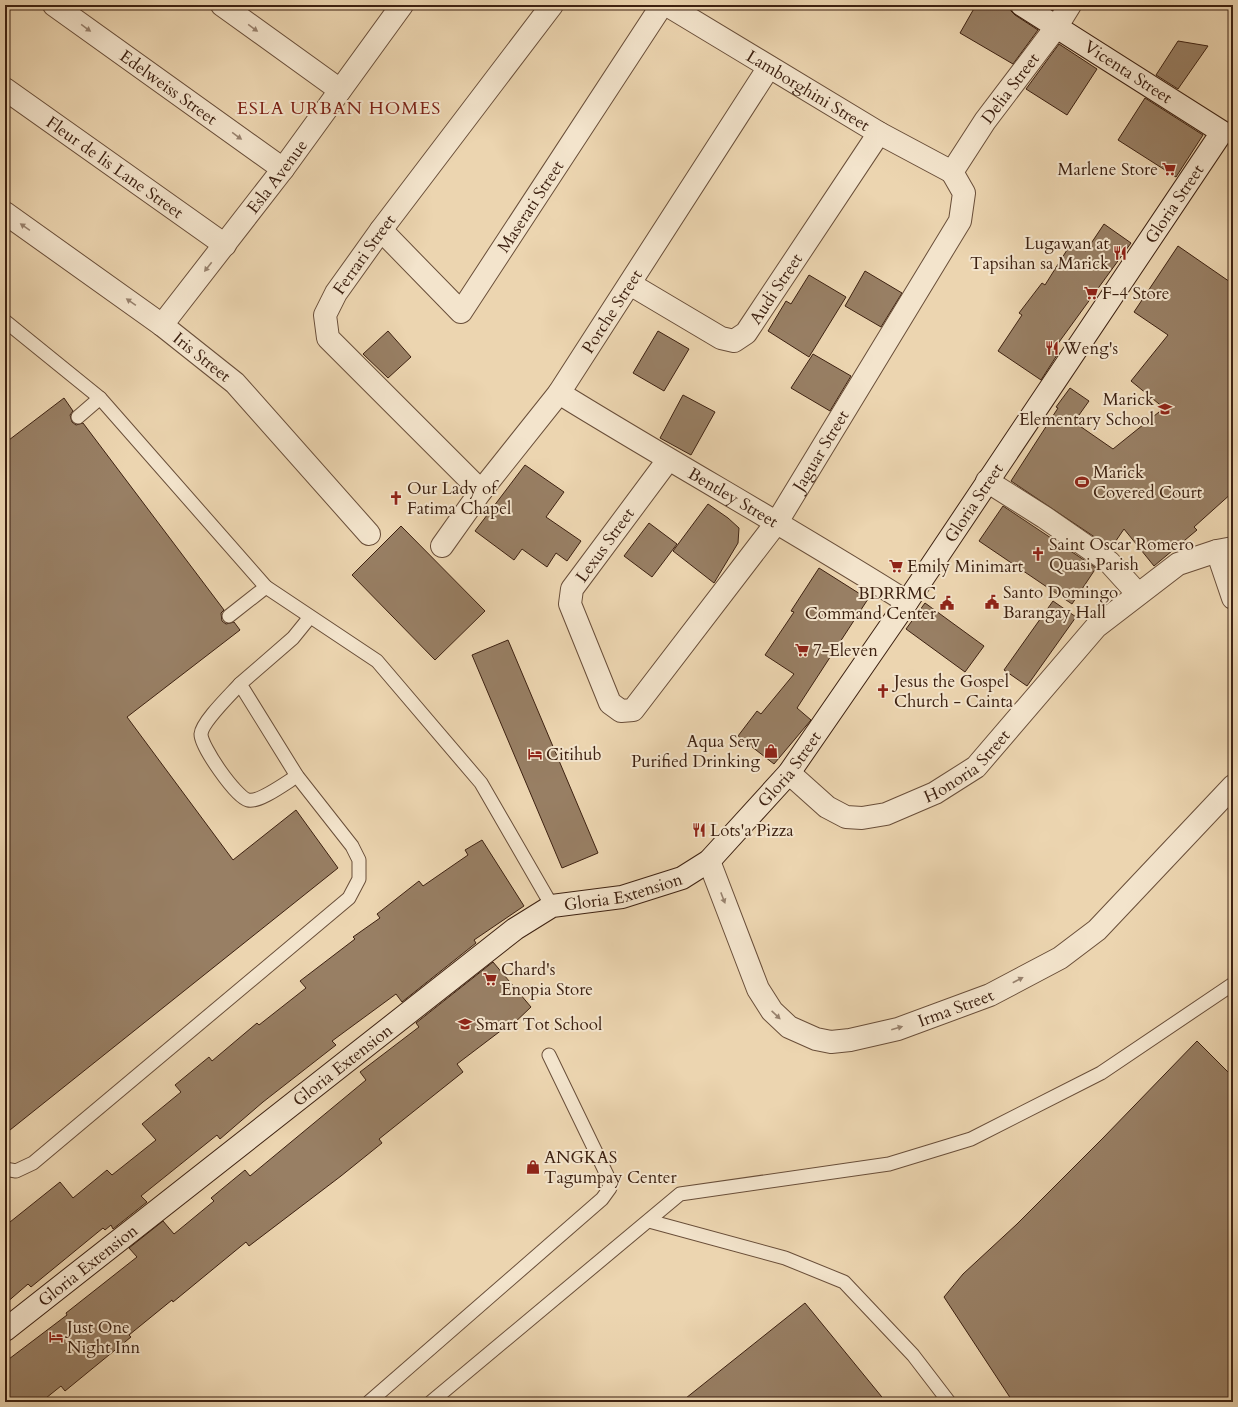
<svg xmlns="http://www.w3.org/2000/svg" width="1238" height="1407" font-family="Cardo,serif">
<rect width="100%" height="100%" fill="#ecd5b0"/>
<filter id="stains"><feTurbulence type="fractalNoise" baseFrequency=".005" numOctaves="4"/><feColorMatrix values="0 0 0 0 .2 0 0 0 0 .09 0 0 0 0 .02 0 0 0 .5 -.17"/></filter>
<radialGradient id="worn" r=".72"><stop offset=".6" stop-color="#630" stop-opacity="0"/><stop offset="1" stop-color="#630" stop-opacity=".3"/></radialGradient>
<g fill="#987f64" stroke="#3d2111">
<polygon points="976,5 1010,5 1011,11 1015,15 1038,30 1013,64 960,33"/>
<polygon points="1178,41 1208,46 1178,89 1156,75"/>
<polygon points="1059,44 1097,69 1067,115 1026,89"/>
<polygon points="1145,98 1203,135 1176,177 1118,140"/>
<polygon points="1104,224 1131,243 1054,349 1059,352 1041,380 998,351 1022,315 1019,313 1042,283 1045,285 1072,242 1086,251"/>
<polygon points="1178,246 1233,284 1233,492 1194,527 1197,530 1154,566 1124,529 1111,548 1011,481 1058,408 1056,407 1070,388 1089,401 1074,422 1113,449 1164,408 1131,381 1168,335 1134,312"/>
<polygon points="865,271 902,293 881,327 845,306"/>
<polygon points="809,275 846,297 809,357 768,331 786,301 791,304"/>
<polygon points="388,331 411,357 388,378 363,354"/>
<polygon points="658,331 689,349 664,391 633,373"/>
<polygon points="813,354 851,376 830,411 791,388"/>
<polygon points="683,395 715,412 691,455 660,438"/>
<polygon points="64,398 73,411 70,415 72,422 76,425 83,423 224,610 221,613 222,621 226,624 234,622 240,630 127,717 233,860 296,810 338,868 5,1134 5,443"/>
<polygon points="525,465 564,492 546,517 581,541 567,561 556,553 547,567 522,549 514,560 475,531"/>
<polygon points="708,504 728,518 739,528 738,543 714,583 673,551"/>
<polygon points="1003,506 1096,568 1072,604 979,541"/>
<polygon points="649,523 677,544 652,577 624,556"/>
<polygon points="401,526 485,611 435,660 352,575"/>
<polygon points="819,568 868,599 797,708 811,720 774,764 738,736 757,711 761,714 794,674 765,655 794,612 791,611"/>
<polygon points="1053,601 1076,617 1027,686 1004,670"/>
<polygon points="925,603 984,646 965,672 906,629"/>
<polygon points="508,640 598,853 562,868 472,655"/>
<polygon points="482,840 524,906 474,940 476,943 402,1002 396,994 332,1041 336,1045 263,1102 220,1139 217,1135 141,1196 147,1202 113,1229 111,1225 105,1230 103,1228 31,1287 28,1284 5,1304 5,1226 60,1182 73,1198 107,1170 112,1175 156,1140 142,1124 181,1092 175,1085 209,1057 212,1061 257,1023 259,1025 306,988 300,981 355,939 353,937 380,918 377,914 419,881 423,886 468,855 465,850"/>
<polygon points="493,962 531,1007 509,1028 507,1026 457,1064 463,1072 379,1139 382,1143 341,1176 249,1246 246,1242 173,1302 172,1300 129,1335 131,1337 65,1391 61,1386 41,1402 5,1402 5,1362 67,1315 66,1313 137,1257 129,1248 163,1221 174,1234 214,1201 211,1198 245,1170 250,1176 366,1080 360,1072 419,1027 416,1023"/>
<polygon points="1197,1041 1233,1077 1233,1402 1013,1402 944,1297 963,1274 1017,1224 1103,1138"/>
<polygon points="805,1303 886,1402 681,1402"/>
</g>
<g fill="none" stroke-linecap="round" stroke-linejoin="round">
<defs>
<g id="lane">
<polyline points="5,321 100,398"/>
<polyline points="78,417 100,398 266,587 377,661 481,783 552,906"/>
<polyline points="229,616 266,587"/>
<path d="M240,684C231,694 202,722 201,734C201,747 236,797 248,800C259,803 287,782 297,776"/>
<polyline points="5,1169 16,1171 33,1163 349,898 359,879 359,860 352,846 297,776 240,684 293,638 310,617"/>
<polyline points="649,1221 785,1258 844,1282 913,1355 949,1402"/>
<polyline points="369,1402 602,1199 610,1188 607,1175 549,1055"/>
<polyline points="431,1402 680,1194 889,1164 971,1139 1101,1073 1233,984"/>
</g>
<g id="street">
<path id="s1" d="M54,5L283,169"/>
<polyline points="222,5 340,90"/>
<path id="s2" d="M667,5L879,133L952,172"/>
<path id="s3" d="M5,89L225,245"/>
<path id="s4" d="M952,172L985,121L1057,26L1070,5"/>
<path id="s5" d="M5,213L162,325L235,383L369,534"/>
<path id="s6" d="M381,230L461,312L662,5"/>
<path id="s7" d="M630,284L721,338L734,341L746,333L879,133"/>
<path id="s8" d="M162,325L283,169L402,5"/>
<path id="s9" d="M559,393C674,464 793,530 907,602"/>
<path id="s10" d="M668,460L572,589L570,604L610,703L621,711L633,710L777,522L960,221L964,193L952,172"/>
<polyline points="987,481 1044,517 1109,562 1138,594"/>
<path id="s11" d="M481,491L328,338L325,315L336,293L381,230L552,5"/>
<path id="s12" d="M442,546L481,491L559,393L769,67"/>
<polyline points="1217,551 1233,598"/>
<path id="s13" d="M789,773L827,807L846,817L862,818L886,814L935,793L976,767L1096,627L1178,564L1217,551L1233,548"/>
<path id="s14" d="M709,861L758,989L772,1011L789,1027L816,1039L831,1042L850,1040L898,1029L990,995L1060,958L1097,930L1233,786"/>
</g>
<g id="secondary">
<path id="s15" d="M5,1330L515,929L552,906L622,897L682,878L709,861L789,773L907,602L1222,132L1022,5"/>
</g>
</defs>
<use href="#lane" stroke="#694e39" stroke-width="15"/>
<use href="#street" stroke="#694e39" stroke-width="24"/>
<use href="#secondary" stroke="#3d2111" stroke-width="24"/>
<use href="#lane" stroke="#f3e4cc" stroke-width="13"/>
<use href="#street" stroke="#f3e4cc" stroke-width="22"/>
<use href="#secondary" stroke="#f3e4cc" stroke-width="22"/>
</g>
<defs><path id="oneway-solid" d="M-6-.8H1V-3.2L6.5 0L1 3.2V.8H-6Z"/></defs>
<g fill="#98826e">
<use href="#oneway-solid" transform="translate(86 28) rotate(36)"/>
<use href="#oneway-solid" transform="translate(253 28) rotate(36)"/>
<use href="#oneway-solid" transform="translate(237 136) rotate(36)"/>
<use href="#oneway-solid" transform="translate(25 227) rotate(-145)"/>
<use href="#oneway-solid" transform="translate(208 267) rotate(128)"/>
<use href="#oneway-solid" transform="translate(131 302) rotate(-145)"/>
<use href="#oneway-solid" transform="translate(723 898) rotate(69)"/>
<use href="#oneway-solid" transform="translate(1018 980) rotate(-28)"/>
<use href="#oneway-solid" transform="translate(776 1015) rotate(43)"/>
<use href="#oneway-solid" transform="translate(897 1028) rotate(-16)"/>
</g>
<defs>
<symbol id="supermarket-bare" viewBox="-9 -9 18 18"><path d="M-6-5.5h2.5l.6 2H6L4.5 2H-2.5L-4.4-4H-6ZM-1.5 3.2a1.3 1.3 0 1 0 .1 0ZM3 3.2a1.3 1.3 0 1 0 .1 0Z" fill="#8f2418" stroke="#f3e4cc" stroke-width="2.5" paint-order="stroke"/></symbol>
<symbol id="restaurant-bare" viewBox="-9 -9 18 18"><path d="M-5-6h1v4h1v-4h1v4h1v-4h1v5L-1.5 .5V6h-2V.5L-5-1ZM5-6V6H3V1.5H1.5Q1.5-4 5-6Z" fill="#8f2418" stroke="#f3e4cc" stroke-width="2.5" paint-order="stroke"/></symbol>
<symbol id="school-bare" viewBox="-9 -9 18 18"><path d="M0-5L7-2L0 1L-7-2ZM-4 1L0 2.5L4 1V4Q0 6-4 4Z" fill="#8f2418" stroke="#f3e4cc" stroke-width="2.5" paint-order="stroke"/></symbol>
<symbol id="stadium-bare" viewBox="-9 -9 18 18"><path d="M0-5a6.5 5 0 1 0 0 10a6.5 5 0 1 0 0-10ZM-3.5-1.8h7v3.6h-7Z" fill="#8f2418" stroke="#f3e4cc" stroke-width="2.5" paint-order="stroke"/></symbol>
<symbol id="church-bare" viewBox="-9 -9 18 18"><path d="M-1.2-6h2.4v3.5h3.3v2.4h-3.3V6h-2.4V-.1h-3.3v-2.4h3.3Z" fill="#8f2418" stroke="#f3e4cc" stroke-width="2.5" paint-order="stroke"/></symbol>
<symbol id="civic-bare" viewBox="-9 -9 18 18"><path d="M-.6-6.5H3V-4.5H.6V-3L4-1V1h2V6H-6V1h2V-1L-.6-3ZM-1.2 2.5V6h2.4V2.5Z" fill="#8f2418" stroke="#f3e4cc" stroke-width="2.5" paint-order="stroke"/></symbol>
<symbol id="shop-bare" viewBox="-9 -9 18 18"><path d="M-5-2.5h2.3a2.7 3.5 0 0 1 5.4 0H5L5.5 6h-11ZM-1.5-2.5h3a1.5 2.3 0 0 0-3 0Z" fill="#8f2418" stroke="#f3e4cc" stroke-width="2.5" paint-order="stroke"/></symbol>
<symbol id="hotel-bare" viewBox="-9 -9 18 18"><path d="M-6-4.5h1.5V1H6V5H4.5V3h-9V5H-6ZM-4 0a1.8 1.8 0 1 1 3.6 0ZM.5 0V-2.5h3Q6-2.5 6 0Z" fill="#8f2418" stroke="#f3e4cc" stroke-width="2.5" paint-order="stroke"/></symbol>
</defs>
<g fill-rule="evenodd">
<use href="#supermarket-bare" x="1159" y="159" width="20" height="20"/>
<use href="#restaurant-bare" x="1110" y="243" width="20" height="20"/>
<use href="#supermarket-bare" x="1081" y="283" width="20" height="20"/>
<use href="#restaurant-bare" x="1042" y="338" width="20" height="20"/>
<use href="#school-bare" x="1155" y="399" width="20" height="20"/>
<use href="#stadium-bare" x="1072" y="472" width="20" height="20"/>
<use href="#church-bare" x="386" y="488" width="20" height="20"/>
<use href="#church-bare" x="1028" y="544" width="20" height="20"/>
<use href="#supermarket-bare" x="886" y="556" width="20" height="20"/>
<use href="#civic-bare" x="982" y="592" width="20" height="20"/>
<use href="#civic-bare" x="937" y="593" width="20" height="20"/>
<use href="#supermarket-bare" x="792" y="640" width="20" height="20"/>
<use href="#church-bare" x="873" y="681" width="20" height="20"/>
<use href="#shop-bare" x="761" y="741" width="20" height="20"/>
<use href="#hotel-bare" x="525" y="744" width="20" height="20"/>
<use href="#restaurant-bare" x="689" y="820" width="20" height="20"/>
<use href="#supermarket-bare" x="480" y="969" width="20" height="20"/>
<use href="#school-bare" x="455" y="1014" width="20" height="20"/>
<use href="#shop-bare" x="523" y="1157" width="20" height="20"/>
<use href="#hotel-bare" x="46" y="1327" width="20" height="20"/>
</g>
<g text-anchor="middle" dominant-baseline="central" stroke-width="4" stroke-linejoin="round" paint-order="stroke">
<g font-size="17" fill="#3d2111" stroke="#f3e4cc">
<text transform="translate(1128 72) rotate(33)">Vicenta Street</text>
<text stroke="none"><textPath href="#s1" startOffset="141">Edelweiss Street</textPath></text>
<text stroke="none"><textPath href="#s4" startOffset="102">Delia Street</textPath></text>
<text stroke="none"><textPath href="#s2" startOffset="165">Lamborghini Street</textPath></text>
<text stroke="none"><textPath href="#s3" startOffset="135">Fleur de lis Lane Street</textPath></text>
<text stroke="none"><textPath href="#s8" startOffset="188">Esla Avenue</textPath></text>
<text stroke="none"><textPath href="#s15" startOffset="1664">Gloria Street</textPath></text>
<text stroke="none"><textPath href="#s6" startOffset="241">Maserati Street</textPath></text>
<text stroke="none"><textPath href="#s11" startOffset="312">Ferrari Street</textPath></text>
<text stroke="none"><textPath href="#s7" startOffset="187">Audi Street</textPath></text>
<text stroke="none"><textPath href="#s12" startOffset="290">Porche Street</textPath></text>
<text stroke="none"><textPath href="#s5" startOffset="244">Iris Street</textPath></text>
<text stroke="none"><textPath href="#s10" startOffset="629">Jaguar Street</textPath></text>
<text stroke="none"><textPath href="#s9" startOffset="203">Bentley Street</textPath></text>
<text stroke="none"><textPath href="#s15" startOffset="1304">Gloria Street</textPath></text>
<text transform="translate(605 545) rotate(-54)">Lexus Street</text>
<text stroke="none"><textPath href="#s13" startOffset="208">Honoria Street</textPath></text>
<text stroke="none"><textPath href="#s15" startOffset="980">Gloria Street</textPath></text>
<text stroke="none"><textPath href="#s15" startOffset="765">Gloria Extension</textPath></text>
<text stroke="none"><textPath href="#s14" startOffset="361">Irma Street</textPath></text>
<text stroke="none"><textPath href="#s15" startOffset="429">Gloria Extension</textPath></text>
<text stroke="none"><textPath href="#s15" startOffset="105">Gloria Extension</textPath></text>
</g>
<g font-size="17" fill="#3d2111" stroke="#f3e4cc" text-anchor="start">
<text x="1158" y="169" text-anchor="end">Marlene Store</text>
<text x="1109" y="243" text-anchor="end">Lugawan at<tspan x="1109" dy="20">Tapsihan sa Marick</tspan></text>
<text x="1102" y="293">F-4 Store</text>
<text x="1063" y="348">Weng's</text>
<text x="1154" y="399" text-anchor="end">Marick<tspan x="1154" dy="20">Elementary School</tspan></text>
<text x="1093" y="472">Marick<tspan x="1093" dy="20">Covered Court</tspan></text>
<text x="407" y="488">Our Lady of<tspan x="407" dy="20">Fatima Chapel</tspan></text>
<text x="1049" y="544">Saint Oscar Romero<tspan x="1049" dy="20">Quasi Parish</tspan></text>
<text x="907" y="566">Emily Minimart</text>
<text x="1003" y="592">Santo Domingo<tspan x="1003" dy="20">Barangay Hall</tspan></text>
<text x="936" y="593" text-anchor="end">BDRRMC<tspan x="936" dy="20">Command Center</tspan></text>
<text x="813" y="650">7-Eleven</text>
<text x="894" y="681">Jesus the Gospel<tspan x="894" dy="20">Church - Cainta</tspan></text>
<text x="760" y="741" text-anchor="end">Aqua Serv<tspan x="760" dy="20">Purified Drinking</tspan></text>
<text x="546" y="754">Citihub</text>
<text x="710" y="830">Lots'a Pizza</text>
<text x="501" y="969">Chard's<tspan x="501" dy="20">Enopia Store</tspan></text>
<text x="476" y="1024">Smart Tot School</text>
<text x="544" y="1157">ANGKAS<tspan x="544" dy="20">Tagumpay Center</tspan></text>
<text x="67" y="1327">Just One<tspan x="67" dy="20">Night Inn</tspan></text>
</g>
<g font-size="18" letter-spacing="1" fill="#7a1f14" stroke="#f3e4cc">
<text x="339" y="108">ESLA URBAN HOMES</text>
</g>
</g>
<rect width="1238" height="1407" fill="none" stroke="#ecd5b0" stroke-width="20"/>
<rect x="6" y="6" width="1226" height="1395" fill="none" stroke="#3d2111" stroke-width="2"/>
<rect x="10" y="10" width="1218" height="1387" fill="none" stroke="#3d2111"/>
<rect width="100%" height="100%" filter="url(#stains)"/>
<rect width="100%" height="100%" fill="url(#worn)"/>
</svg>
